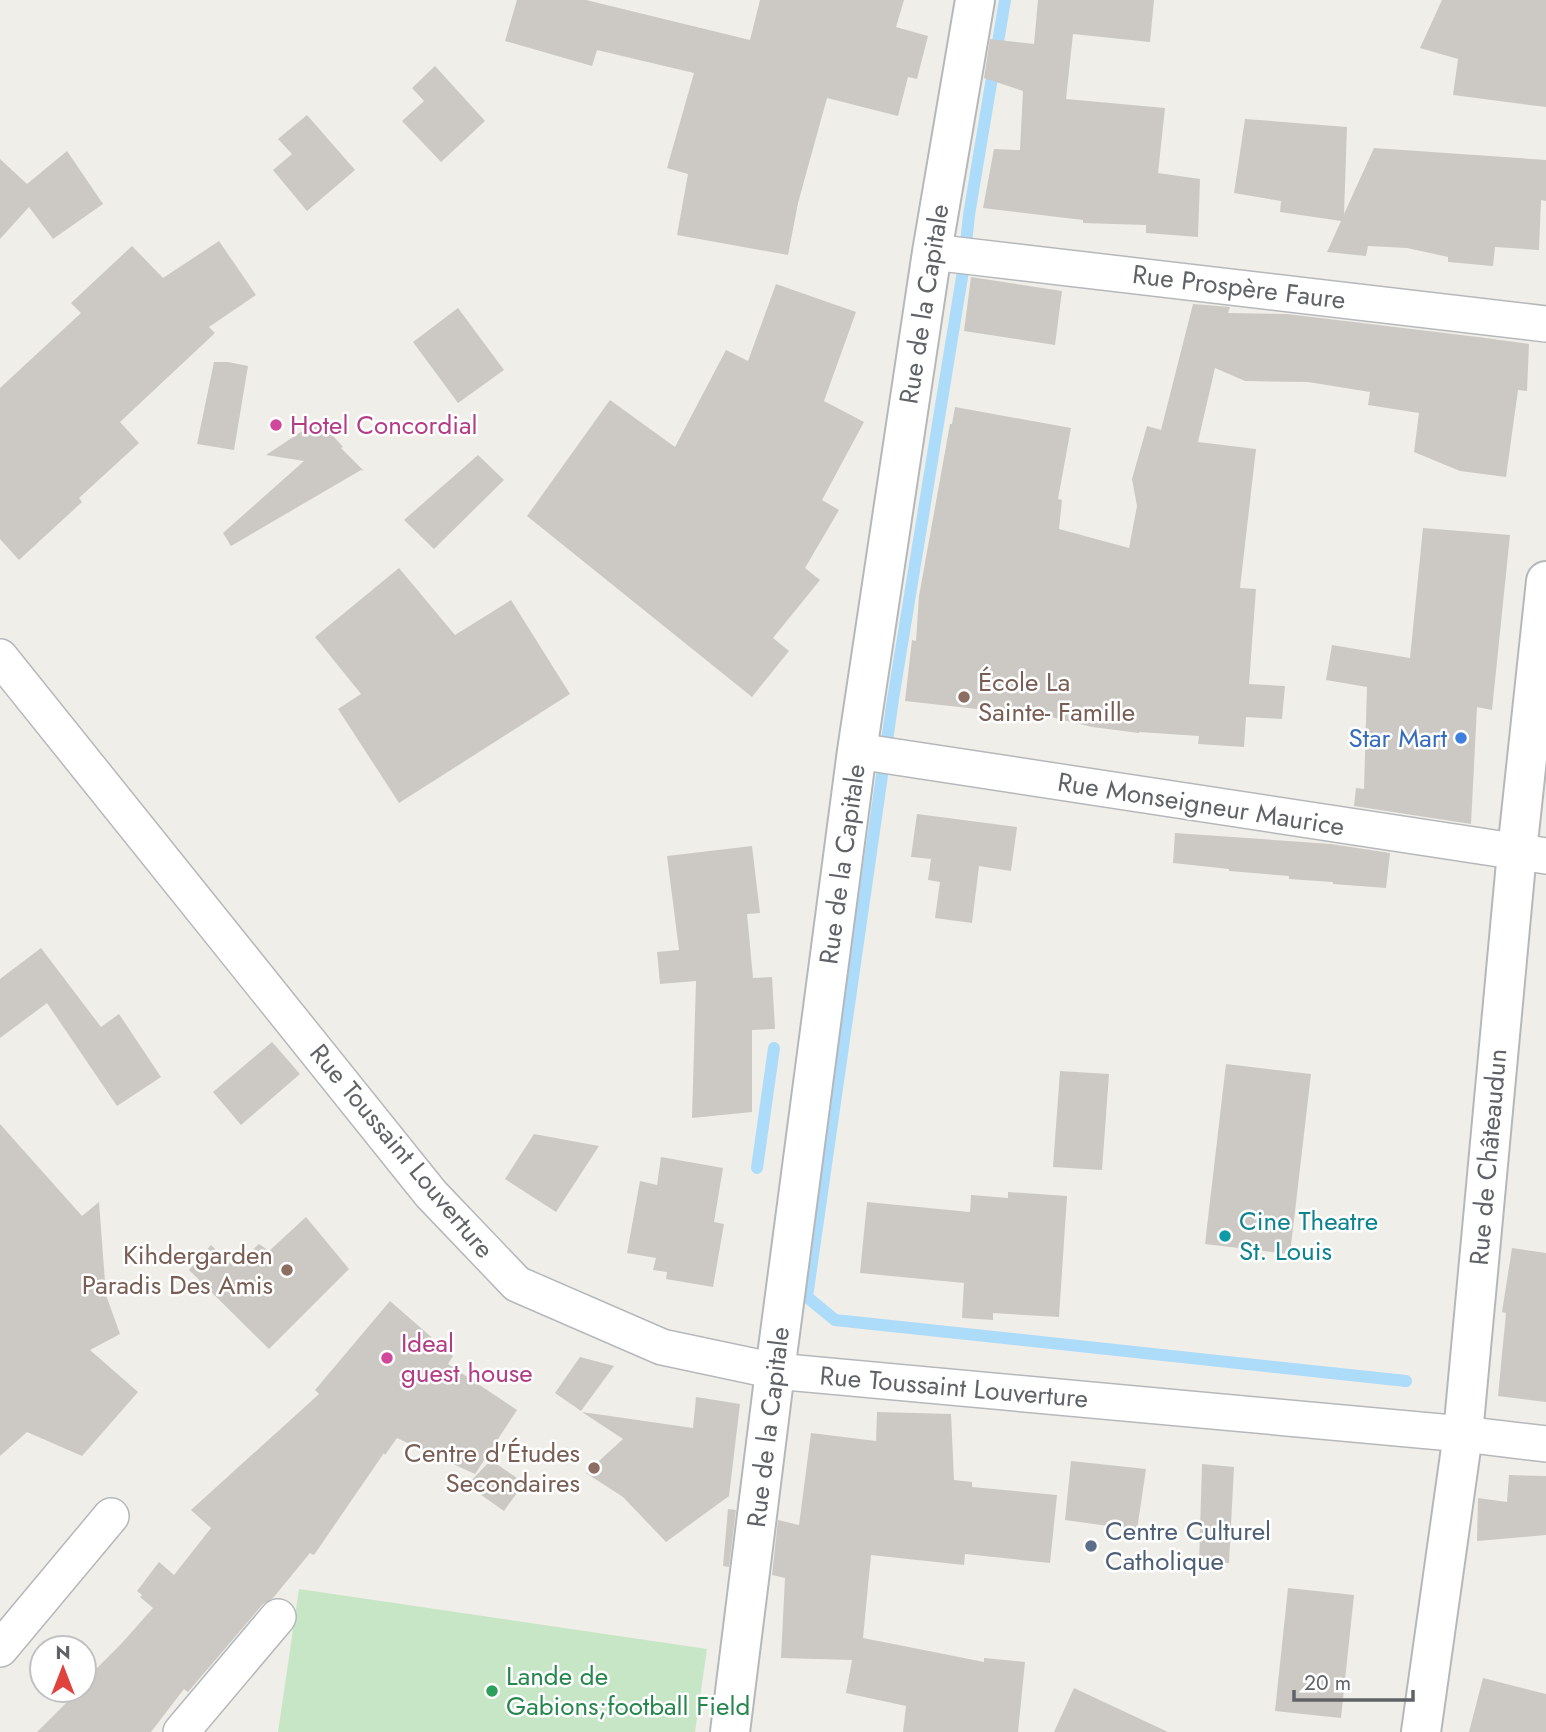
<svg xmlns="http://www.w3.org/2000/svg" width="1546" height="1732" font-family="Jost,sans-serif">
<rect width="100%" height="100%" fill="#f0eee8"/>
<polygon fill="#c7e6c6" points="299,1589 707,1649 695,1732 278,1732"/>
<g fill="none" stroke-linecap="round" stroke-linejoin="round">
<g stroke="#addcfa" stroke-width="12">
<polyline points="1005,0 969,215 963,271 893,699 807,1297 835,1320 1406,1381"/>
<polyline points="757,1168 774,1048"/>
</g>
</g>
<g fill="#ccc9c4">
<polygon points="517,0 586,0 750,40 760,0 904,0 896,27 928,36 917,79 908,77 898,116 827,98 798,203 788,255 677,235 688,174 667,168 694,73 597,50 592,66 505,41"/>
<polygon points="1038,0 1154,0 1150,42 1073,34 1066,99 1165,108 1158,173 1200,179 1198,237 1146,233 1146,225 1083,223 1083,220 983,208 994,149 1020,150 1023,91 984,78 990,39 1034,44"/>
<polygon points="1442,0 1546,0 1546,107 1453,95 1458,59 1420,48"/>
<polygon points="435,66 485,121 441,162 402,121 424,101 412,88"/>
<polygon points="307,115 355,170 307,211 273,170 292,154 278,139"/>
<polygon points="1245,119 1347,127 1344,214 1374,148 1546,160 1546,201 1541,200 1539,250 1495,247 1493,266 1448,262 1448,257 1407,248 1368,246 1366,256 1327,252 1341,221 1280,212 1281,201 1234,193"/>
<polygon points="67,151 103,204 53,239 29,207 0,239 0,159 27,184"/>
<polygon points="219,241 256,295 209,327 215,333 120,422 139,443 79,498 82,502 19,560 0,539 0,388 81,313 71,303 132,246 163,278"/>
<polygon points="971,277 1062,291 1055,345 964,331"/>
<polygon points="776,284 856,312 824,401 864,422 822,500 839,510 805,568 820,580 773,638 789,651 752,697 527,516 610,400 675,447 726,350 748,361"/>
<polygon points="1193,304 1230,307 1228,313 1287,314 1478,337 1529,344 1527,391 1518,390 1506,477 1460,471 1414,452 1419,413 1368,405 1370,392 1308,382 1245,381 1215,368 1198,442 1256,449 1240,588 1256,589 1249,684 1285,686 1282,719 1246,717 1244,747 1198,744 1199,736 1139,732 1139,733 1092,727 1051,717 905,701 912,640 916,641 919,596 950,424 952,424 955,407 1071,428 1058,499 1062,500 1059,529 1129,548 1137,506 1132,479 1147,426 1161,430"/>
<polygon points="458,308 504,370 458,403 413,342"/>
<polygon points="214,362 228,362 248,366 234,450 197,444"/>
<polygon points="319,420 343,447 341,448 364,471 361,470 231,546 223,533 304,461 266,455"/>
<polygon points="478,455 504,480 434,549 404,520"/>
<polygon points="1423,528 1510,535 1492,710 1477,707 1471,824 1354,806 1356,788 1364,789 1367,687 1326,680 1332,645 1410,658"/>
<polygon points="399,568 455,635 511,600 570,694 399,803 338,709 361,694 315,637"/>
<polygon points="917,814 1017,827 1011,871 979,866 972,923 935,918 940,882 928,880 931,859 911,857"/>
<polygon points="1175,833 1331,844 1390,853 1386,888 1333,884 1333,882 1289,879 1289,876 1229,871 1229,869 1173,863"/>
<polygon points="752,846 760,913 747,914 753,978 772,977 775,1029 752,1030 752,1112 692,1118 696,981 660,984 657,952 679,950 667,856"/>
<polygon points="41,948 101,1027 119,1014 161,1077 117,1106 47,1003 0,1038 0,979"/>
<polygon points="272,1042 300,1074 241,1125 213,1092"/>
<polygon points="1226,1064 1311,1074 1290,1254 1205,1244"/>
<polygon points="1060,1071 1109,1074 1102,1170 1053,1167"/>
<polygon points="0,1124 82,1216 99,1202 106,1295 120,1334 90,1350 138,1392 82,1456 27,1432 0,1456"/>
<polygon points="534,1134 599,1146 556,1212 505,1179"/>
<polygon points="661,1157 723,1168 714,1222 724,1224 713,1287 666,1279 667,1272 653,1270 656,1258 627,1253 640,1181 657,1185"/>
<polygon points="1008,1192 1067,1196 1059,1317 993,1313 993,1320 962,1318 964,1283 860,1273 867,1202 970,1212 971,1195 1008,1198"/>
<polygon points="306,1217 349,1269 269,1349 189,1270 211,1245 234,1267 259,1244 269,1251"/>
<polygon points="1512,1248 1546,1253 1546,1402 1498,1396 1506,1313 1502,1312"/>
<polygon points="390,1301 453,1356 448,1364 517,1410 475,1474 397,1438 385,1455 384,1453 314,1555 310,1553 273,1598 263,1604 188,1692 184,1689 151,1732 37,1732 79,1690 84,1690 84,1685 97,1672 95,1670 122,1643 153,1608 140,1597 142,1595 137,1591 159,1562 174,1575 211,1528 191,1510 319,1394 315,1390"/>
<polygon points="580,1357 614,1366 581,1411 555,1393"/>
<polygon points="696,1397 740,1404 729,1496 666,1542 623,1497 586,1473 623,1439 582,1412 693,1428"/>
<polygon points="877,1412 951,1414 954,1480 972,1482 972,1487 1057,1495 1050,1563 965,1554 964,1565 871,1555 863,1638 984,1662 984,1658 1025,1662 1018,1732 903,1732 906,1706 846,1693 852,1660 781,1658 785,1578 772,1575 778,1520 799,1525 811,1433 876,1441"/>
<polygon points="491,1460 524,1483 504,1511 467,1485"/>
<polygon points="1071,1461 1146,1469 1137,1530 1065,1520"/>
<polygon points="1202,1464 1234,1467 1229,1563 1199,1563"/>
<polygon points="1509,1475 1546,1476 1546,1535 1477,1541 1478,1498 1507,1502"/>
<polygon points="728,1509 736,1510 729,1567 723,1566"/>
<polygon points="1288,1588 1354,1595 1341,1718 1275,1711"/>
<polygon points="1483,1678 1546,1694 1546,1732 1469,1732"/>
<polygon points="1074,1688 1168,1732 1054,1732"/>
</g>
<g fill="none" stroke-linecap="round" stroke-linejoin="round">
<defs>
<g id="minor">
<polyline points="932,252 1546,324"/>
<polyline points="0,657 431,1194 517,1284 662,1347 775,1371 1463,1434 1546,1444"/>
<polyline points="857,751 1546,856"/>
<polyline points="0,1649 111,1516"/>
<polyline points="181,1732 278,1617"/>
</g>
<g id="tertiary">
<polyline points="730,1732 775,1371 857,751 932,252 975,0"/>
<polyline points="1421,1732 1463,1434 1517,852 1546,581"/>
</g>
</defs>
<use href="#minor" stroke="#b5b8bb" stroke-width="38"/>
<use href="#tertiary" stroke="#b5b8bb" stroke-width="42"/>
<use href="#minor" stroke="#fff" stroke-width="35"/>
<use href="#tertiary" stroke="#fff" stroke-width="38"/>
</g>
<g fill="#d1479c" stroke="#fff" stroke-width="2.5">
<circle cx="276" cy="425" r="7"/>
<circle cx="387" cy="1358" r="7"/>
</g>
<g fill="#8d6e63" stroke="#fff" stroke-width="2.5">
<circle cx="964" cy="697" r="7"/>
<circle cx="287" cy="1270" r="7"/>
<circle cx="594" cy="1468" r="7"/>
</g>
<circle fill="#3f7fe0" stroke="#fff" stroke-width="2.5" cx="1461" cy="738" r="7"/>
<circle fill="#0f9aa8" stroke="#fff" stroke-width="2.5" cx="1225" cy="1236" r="7"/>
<circle fill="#5c6f8a" stroke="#fff" stroke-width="2.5" cx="1091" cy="1546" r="7"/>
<circle fill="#2e9e5b" stroke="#fff" stroke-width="2.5" cx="492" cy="1691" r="7"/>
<g text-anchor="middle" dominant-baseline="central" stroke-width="5" stroke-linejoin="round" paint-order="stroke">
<g font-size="26" fill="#5f6367" stroke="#fff">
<text transform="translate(1239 287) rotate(7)">Rue Prospère Faure</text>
<text transform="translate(924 304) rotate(-81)">Rue de la Capitale</text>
<text transform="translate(1201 804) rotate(9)">Rue Monseigneur Maurice</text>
<text transform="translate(842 864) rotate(-82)">Rue de la Capitale</text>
<text transform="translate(402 1151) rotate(50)">Rue Toussaint Louverture</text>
<text transform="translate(1488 1157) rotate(-85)">Rue de Châteaudun</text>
<text transform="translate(954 1387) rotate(5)">Rue Toussaint Louverture</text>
<text transform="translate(768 1427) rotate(-83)">Rue de la Capitale</text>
</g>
<g font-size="26" fill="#b23c85" stroke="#fff" text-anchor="start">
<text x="290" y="425">Hotel Concordial</text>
<text x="401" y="1343">Ideal<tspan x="401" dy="30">guest house</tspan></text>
</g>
<g font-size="26" fill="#785e54" stroke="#fff" text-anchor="end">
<text x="978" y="682" text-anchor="start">École La<tspan x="978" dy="30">Sainte- Famille</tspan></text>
<text x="273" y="1255">Kihdergarden<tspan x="273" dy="30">Paradis Des Amis</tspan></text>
<text x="580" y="1453">Centre d'Études<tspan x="580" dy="30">Secondaires</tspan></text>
</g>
<g font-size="26" fill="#366cbe" stroke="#fff" text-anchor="end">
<text x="1447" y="738">Star Mart</text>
</g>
<g font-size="26" fill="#0d838f" stroke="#fff" text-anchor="start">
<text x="1239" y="1221">Cine Theatre<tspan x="1239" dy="30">St. Louis</tspan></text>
</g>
<g font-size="26" fill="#4e5e75" stroke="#fff" text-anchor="start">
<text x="1105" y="1531">Centre Culturel<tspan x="1105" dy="30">Catholique</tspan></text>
</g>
<g font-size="26" fill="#27864d" stroke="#fff" text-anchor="start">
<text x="506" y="1676">Lande de<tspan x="506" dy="30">Gabions;football Field</tspan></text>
</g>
</g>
<g transform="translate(63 1669)"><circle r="33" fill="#ffffff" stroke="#bfc1c2" stroke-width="2"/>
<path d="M0-5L12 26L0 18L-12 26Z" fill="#e0433d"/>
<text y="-10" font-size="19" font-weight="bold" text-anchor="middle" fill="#5f6367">N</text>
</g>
<path d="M1294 1690v10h119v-10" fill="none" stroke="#5f6367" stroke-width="3.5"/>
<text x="1304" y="1690" font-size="21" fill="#5f6367" stroke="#ffffff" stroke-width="5" paint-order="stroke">20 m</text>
</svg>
